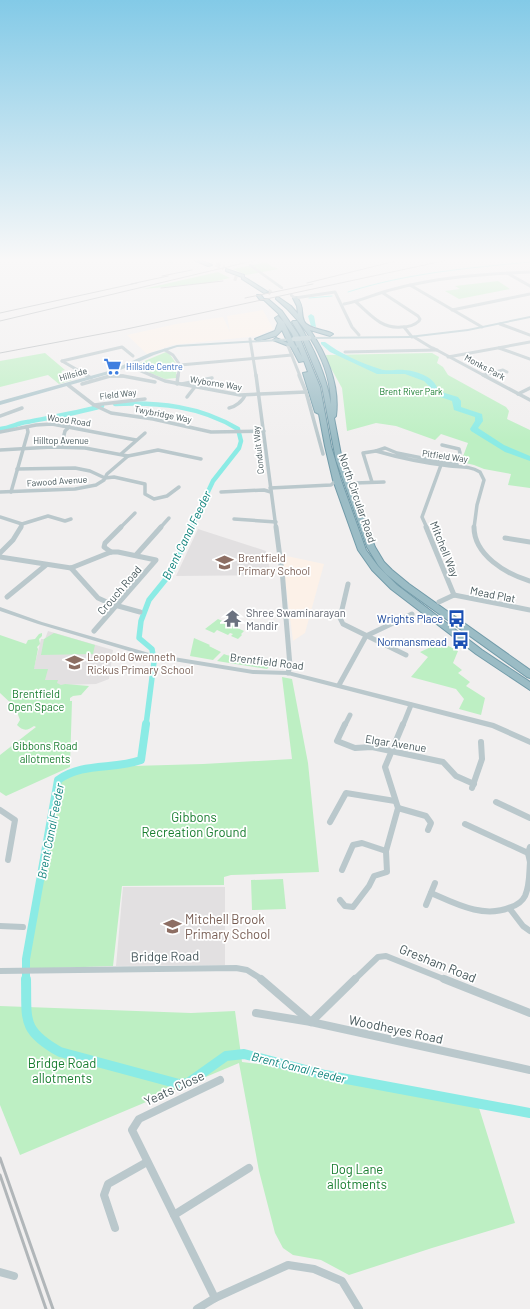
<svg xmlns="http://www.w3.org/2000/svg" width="530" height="1309" font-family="Barlow,sans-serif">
<rect width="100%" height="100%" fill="#f1efef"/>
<g fill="#fcf1e8">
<polygon points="263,310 273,329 258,336 172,345 147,354 127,335 176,324 223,317 230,332 227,316"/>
<polygon points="282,555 324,564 305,633 293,641"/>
</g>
<g fill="#e2e0e1">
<polygon points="198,529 266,551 271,575 176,576"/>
<polygon points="48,631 113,650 109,679 96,684 61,685 56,684 55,680 31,680 41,639 45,639"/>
<polygon points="123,887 225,887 225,965 116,966"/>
</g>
<g fill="#bdefc3">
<polygon points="267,262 271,266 279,269 246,275 233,269"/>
<polygon points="218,272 230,278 208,283 143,289"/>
<polygon points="498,281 510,289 459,299 445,291 460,289 455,286"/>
<polygon points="166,352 169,353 177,365 176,378 165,379 133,366"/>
<polygon points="45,353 65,370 61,371 72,380 59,384 48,375 0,387 0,361"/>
<polygon points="432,353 439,357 437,363 443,367 448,375 506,407 509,411 507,419 530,430 530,488 508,485 511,474 484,469 474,465 461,462 468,443 441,434 435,440 396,426 376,423 347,431 342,388 328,363 326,355"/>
<polygon points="218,619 244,631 241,634 242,635 238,639 231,636 233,634 230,633 228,635 217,630 214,633 205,629"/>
<path d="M42,633V636L39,639L40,644L37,647L38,649L34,669H48L45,680H58L57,683L61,685L65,684L89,686L81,695L73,696L70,698V701H72L70,767L6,796L0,792V755L36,727L34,726C27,731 23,731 17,725L20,720L17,712L14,710L15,707L0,693V635L26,644L28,640L35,639L39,634Z"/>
<polygon points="54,633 95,645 93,654 41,655 44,639"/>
<polygon points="194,638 210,645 209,646 221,652 213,660 190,656"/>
<polygon points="439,641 458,651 453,663 462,670 458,673 470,682 466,686 485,698 481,715 459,709 464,699 456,689 411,677 428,657 420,652 431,647 429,645"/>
<path d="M224,654C231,657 235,655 242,658L243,657L252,661L256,658L271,665L267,669L261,668L217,661Z"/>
<polygon points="282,677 292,679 308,763 319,872 231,875 224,877 224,885 122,886 113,966 25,969 24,957 56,779 97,767 203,764 292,759"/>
<polygon points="283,879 286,909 252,910 251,880"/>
<polygon points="0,1006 191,1013 235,1011 242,1062 281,1067 318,1076 479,1108 515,1223 432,1248 349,1275 321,1260 293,1255 283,1248 275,1233 259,1171 239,1063 20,1155 0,1105"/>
</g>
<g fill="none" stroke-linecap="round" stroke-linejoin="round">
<g stroke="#8bebe5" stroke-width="1">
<path d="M348,292C407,273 469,268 530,262"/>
<polyline points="309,298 332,296"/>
</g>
<g stroke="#8bebe5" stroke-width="4.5">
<path d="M115,404C159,402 200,406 238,429L241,441L239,448L213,481L191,528"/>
<path d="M0,429C10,428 18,423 27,422C53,417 77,413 102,406"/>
</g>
<polyline stroke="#8bebe5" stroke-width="5.5" points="146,725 154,662 152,649 139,638 141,621 149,600 170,574 192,527"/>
<path stroke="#8bebe5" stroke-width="8" d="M26,980V959L58,780C83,762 113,770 141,760L146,724"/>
<path stroke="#8bebe5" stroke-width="10" d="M26,979C27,1020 21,1030 60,1052L179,1084L188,1083L226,1056L244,1054L325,1075L530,1113"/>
<g fill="#8bebe5" fill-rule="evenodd">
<polygon points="311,314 314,316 316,327 311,326 308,316"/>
<path d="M321,342H325C339,353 363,364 380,369C387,372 397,369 404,370C417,371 436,377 438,391L458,397L461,401V407L482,414L483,421L478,428L504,445L530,456V461L505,452L471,431L470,429L475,421V417L454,410L452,401L432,394L430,387L424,381L405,374H377L330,352L321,344Z"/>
</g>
<polyline stroke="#c6c9ca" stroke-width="4" stroke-dasharray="4 2" stroke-linecap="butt" points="238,259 242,261"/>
<g stroke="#c6c9ca" stroke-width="5" stroke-dasharray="5 2.5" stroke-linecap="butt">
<polyline points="216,264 224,268"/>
<polyline points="234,278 237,279"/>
<polyline points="268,291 271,293"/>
</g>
<defs>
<g id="trunk">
<polygon points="189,258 195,258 212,265 208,266"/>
<polygon points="226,269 244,275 244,277 268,292 264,293 242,279 242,277 226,271"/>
<path d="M257,295H261L264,299H268L282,311L298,334L320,387L331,446L341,480L366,550L378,566L397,585L482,650L530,682V690L476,654L391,589L372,570L358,550L333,480L325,446L319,414L315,412L303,373L308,372L304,361L299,362L291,347L273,340L276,338L288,343L282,330L276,336L258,341L255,339L275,331L278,323L275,318L278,316L284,322L295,345L297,347L292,334L278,313L264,300H260L257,296ZM298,347L302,357L297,348Z"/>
<path d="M278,297L291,306L298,314L297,306L293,298L297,297C305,309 300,311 304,321C307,329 327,330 333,334L330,336L310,330C327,355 340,385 336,416L334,418L342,460L375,547L384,562L392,570L409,584L530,670V678L527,677L403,588L386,574L378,565L367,547L336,460L322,386L303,340L292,322L293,321H297C313,346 326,374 331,404C331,364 306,323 276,299V298Z"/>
</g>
</defs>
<use href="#trunk" stroke="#729ba9" stroke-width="2"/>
<g stroke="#bac8cc" stroke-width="3">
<polyline points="164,258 172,262"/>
<polyline points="507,273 530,286"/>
<polyline points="410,285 482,327"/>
<polyline points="295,298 335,292 352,327 359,335"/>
<path d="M356,302C370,314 381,329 401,327C408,327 414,326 419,321L420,319L418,316L383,293"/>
<path d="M344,304C362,301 376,293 394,289C438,277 484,274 530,272"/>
<polyline points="452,310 530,294"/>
<polyline points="500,324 530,335"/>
<polyline points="404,327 412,337"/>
<polyline points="414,337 432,348"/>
<polyline points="250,339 256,376"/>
<polyline points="288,346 300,376"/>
<polyline points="433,348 485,376"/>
<polyline points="499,348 530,359"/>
<polyline points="165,350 173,355 180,365 178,376"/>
<polyline points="345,352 437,350"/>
<polyline points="448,357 530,342"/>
<polyline points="62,361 122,347 133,356"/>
<polyline points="62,361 88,376"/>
<polyline points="127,365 153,376"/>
<polyline points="180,365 292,355"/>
<polyline points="484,375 503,370 507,372"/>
<polyline points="110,376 123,376"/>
</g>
<g stroke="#bac8cc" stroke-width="3.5">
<polyline points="86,375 91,378"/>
<polyline points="151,375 165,381 240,395 306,392"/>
<polyline points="256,375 276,528"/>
<polyline points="299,375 306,392 323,454"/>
<polyline points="483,375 530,400"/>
<polyline points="82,384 110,376 123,376 155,382"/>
<polyline points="177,384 178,375"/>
<polyline points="182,384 212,378"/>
<polyline points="68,385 94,405 111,413 153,419 211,432 264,431"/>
<polyline points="518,394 530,388"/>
<polyline points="187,397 194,388"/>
<polyline points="94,405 145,399"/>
<path d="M229,408C235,407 243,401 245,395"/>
<polyline points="0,416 22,408"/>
<polyline points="0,432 36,425 52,424 136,440"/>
<polyline points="442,445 459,449 460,453 456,462 457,465"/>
<polyline points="61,447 65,431 70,426"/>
<polyline points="0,450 52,447 85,448 128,456 158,450 201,459"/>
<polyline points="121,454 145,433"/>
<path d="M457,465L397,453L385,448L376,451C400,458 425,463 450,466C461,467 470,466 480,472L484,480L477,505L474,528"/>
<polyline points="17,469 75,468 90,471 105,478 114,477 145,484 145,494 154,499 167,496 179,487"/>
<polyline points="372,482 363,453 376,451"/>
<polyline points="355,483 384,482"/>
<polyline points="270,488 331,485 337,480"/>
<polyline points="0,492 75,489 96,485 104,480 107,474 128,456"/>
<polyline points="11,492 28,432 27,427"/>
<polyline points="221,492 264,490 271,492"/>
<polyline points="0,517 22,524"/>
<polyline points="234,519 276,522"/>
<polyline points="22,524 48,516 65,521 71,519"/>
<polyline points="21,528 22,524"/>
<polyline points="120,528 135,513"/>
<polyline points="160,528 169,518"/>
<polyline points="427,528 422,517 441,465"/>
</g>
<g stroke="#bac8cc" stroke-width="5">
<polyline points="276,527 281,565"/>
<polyline points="426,527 454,595"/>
<path d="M474,527C474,555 506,574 530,581"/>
<polyline points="505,538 530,542"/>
<polyline points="111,552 104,547 105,543 121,527"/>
<polyline points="0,553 13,540 21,527"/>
<polyline points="136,555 161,527"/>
<polyline points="0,557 71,568 111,552 118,552 156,560 94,631"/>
<polyline points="71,568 98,598 111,604 140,612"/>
<polyline points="282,570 290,666 288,673"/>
<polyline points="348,584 340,618 343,624 406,655"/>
<polyline points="454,595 530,610"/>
<polyline points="7,597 46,565"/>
<polyline points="439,602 454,595"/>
<polyline points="339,685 366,636 412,614"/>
<polyline points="345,725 350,715"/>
<polyline points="403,725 411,705"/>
</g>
<g stroke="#bac8cc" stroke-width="6">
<polyline points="345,724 337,741 355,748 372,747 443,762 456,776 474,784"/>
<polyline points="472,788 482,759 481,742"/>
<polyline points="496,802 530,818"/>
<polyline points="398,808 426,816 431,823 428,830"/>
<polyline points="0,810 15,820 8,860"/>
<polyline points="330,822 346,793 395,801"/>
<polyline points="465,824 528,853"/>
<polyline points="530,847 528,853 530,862"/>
<polyline points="342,870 353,845 362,843 386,851"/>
<path d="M431,893C456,904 484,919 511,907C517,905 522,902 525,896C530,885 529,873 530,862"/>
<polyline points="340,900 345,906 353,907 369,886 374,876 387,872 386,851 398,808 385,767 403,724"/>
<polyline points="426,905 435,883"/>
<polyline points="510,909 523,926 530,931"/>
<polyline points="0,926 23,927"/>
<polyline points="0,971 236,968 247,970 263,980"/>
<polyline points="354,980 378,957 386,956 446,980"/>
</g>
<g stroke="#bac8cc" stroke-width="8">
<polyline points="261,979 311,1022"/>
<polyline points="444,979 530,1013"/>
<polyline points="256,1013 311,1022 530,1070"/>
<polyline points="311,1022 355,979"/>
<polyline points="220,1080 139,1119 132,1130 215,1298 288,1265 314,1269 342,1281 359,1309"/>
<polyline points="174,1215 249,1168"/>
<polyline points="115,1228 104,1195 108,1184 147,1162"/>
<polyline points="0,1272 14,1276"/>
<polyline points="197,1309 215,1298"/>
</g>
<g fill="#bac8cc" fill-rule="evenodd">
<polygon points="249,264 251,264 283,287 283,289 281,289 249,266"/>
<polygon points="290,294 292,294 297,298 294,299 290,296"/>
<polygon points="0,607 42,622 149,653 253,670 288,671 494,723 530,739 530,745 492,728 288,675 253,674 149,657 38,624 0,611"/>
</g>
<g fill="#afc7cd" fill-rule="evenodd">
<polygon points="530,316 530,318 468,331 409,338 309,339 307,338 309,337 409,336 468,329"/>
<polygon points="294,338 296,339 296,340 177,347 154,355 116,372 0,405 0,401 112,370 150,353 177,345"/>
</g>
<use href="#trunk" fill="#9bbcc5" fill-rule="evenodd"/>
<g stroke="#b1b6b9" stroke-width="1">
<polyline points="162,276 192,270"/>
<polyline points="307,283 408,258"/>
<polyline points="131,284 168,276"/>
<polyline points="161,288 223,281"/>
<polyline points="245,298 313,284"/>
<polyline points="0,313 137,283"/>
<polyline points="0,321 265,258"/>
<polyline points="0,353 122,330 457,258"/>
</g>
<g stroke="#b1b6b9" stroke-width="3">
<polyline points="0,1158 53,1309"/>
<polyline points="0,1175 46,1309"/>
</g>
<polyline stroke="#afc7cd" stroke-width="4.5" points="294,339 309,338"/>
</g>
<linearGradient id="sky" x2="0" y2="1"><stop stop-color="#83cae7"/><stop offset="0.59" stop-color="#f9f8f8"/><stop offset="1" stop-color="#f9f8f8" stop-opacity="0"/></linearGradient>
<rect width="530" height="441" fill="url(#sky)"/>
<defs>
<symbol id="supermarket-bare" viewBox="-9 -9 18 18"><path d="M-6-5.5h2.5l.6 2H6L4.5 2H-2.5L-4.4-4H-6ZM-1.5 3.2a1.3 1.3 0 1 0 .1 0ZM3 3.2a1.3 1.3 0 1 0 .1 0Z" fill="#3f7fe0" stroke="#fff" stroke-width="2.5" paint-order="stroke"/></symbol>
<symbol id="school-bare" viewBox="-9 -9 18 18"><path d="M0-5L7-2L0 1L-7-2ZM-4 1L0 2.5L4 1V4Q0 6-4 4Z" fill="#8d6e63" stroke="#fff" stroke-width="2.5" paint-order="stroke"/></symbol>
<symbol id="temple-bare" viewBox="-9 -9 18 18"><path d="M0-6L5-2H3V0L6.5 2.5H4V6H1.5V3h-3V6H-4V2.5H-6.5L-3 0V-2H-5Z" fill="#6b7280" stroke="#fff" stroke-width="2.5" paint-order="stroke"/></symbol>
<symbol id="bus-bare" viewBox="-9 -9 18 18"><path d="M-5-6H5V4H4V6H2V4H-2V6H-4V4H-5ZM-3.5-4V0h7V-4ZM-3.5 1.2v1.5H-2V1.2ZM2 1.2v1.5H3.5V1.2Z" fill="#1a4fb4" stroke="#fff" stroke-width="2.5" paint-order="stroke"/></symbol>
</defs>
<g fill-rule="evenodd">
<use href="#supermarket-bare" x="100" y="354" width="25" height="25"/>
<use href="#school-bare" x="212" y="550" width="25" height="25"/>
<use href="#temple-bare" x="220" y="606" width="25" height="25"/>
<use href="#bus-bare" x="444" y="606" width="25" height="25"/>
<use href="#bus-bare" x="448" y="628" width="25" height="25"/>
<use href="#school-bare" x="62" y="650" width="25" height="25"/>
<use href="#school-bare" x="160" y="914" width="25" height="25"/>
</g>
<g text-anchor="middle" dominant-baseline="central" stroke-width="3.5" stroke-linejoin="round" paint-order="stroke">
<g font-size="9" fill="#366cbe" stroke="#fff" text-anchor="start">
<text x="126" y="366">Hillside Centre</text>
</g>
<g font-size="9" fill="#47585c" stroke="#fff">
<text transform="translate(485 367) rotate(28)">Monks Park</text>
<text transform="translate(73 374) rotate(-16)">Hillside</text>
<text transform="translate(216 383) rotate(9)">Wyborne Way</text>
<text transform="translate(118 394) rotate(-7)">Field Way</text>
<text transform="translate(163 414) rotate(11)">Twybridge Way</text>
<text transform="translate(69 420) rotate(8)">Wood Road</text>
<text x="61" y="440">Hilltop Avenue</text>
<text transform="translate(258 450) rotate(-96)">Conduit Way</text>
<text transform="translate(445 456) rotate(8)">Pitfield Way</text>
<text transform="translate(57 481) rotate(-4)">Fawood Avenue</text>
</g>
<g font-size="9" fill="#187d2f" stroke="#fff">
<text x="411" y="391">Brent River Park</text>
</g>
<g font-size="11" fill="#47585c" stroke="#fff">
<text transform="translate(358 498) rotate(71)">North Circular Road</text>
<text transform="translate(445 549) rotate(68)">Mitchell Way</text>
<text transform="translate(119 590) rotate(-49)">Crouch Road</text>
<text transform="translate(493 594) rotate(11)">Mead Plat</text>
<text transform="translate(267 661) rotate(7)">Brentfield Road</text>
<text transform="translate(396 743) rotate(9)">Elgar Avenue</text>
</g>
<g font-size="11" fill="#785e54" stroke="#fff" text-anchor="start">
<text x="238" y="557">Brentfield<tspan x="238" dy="13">Primary School</tspan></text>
<text x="87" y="656">Leopold Gwenneth<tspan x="87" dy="13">Rickus Primary School</tspan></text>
</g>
<g font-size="11" fill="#5b616d" stroke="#fff" text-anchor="start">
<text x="246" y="612">Shree Swaminarayan<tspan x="246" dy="13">Mandir</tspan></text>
</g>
<g font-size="11" fill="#164399" stroke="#fff" text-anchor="end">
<text x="443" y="618">Wrights Place</text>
<text x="447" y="641">Normansmead</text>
</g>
<g font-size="11" fill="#187d2f" stroke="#fff">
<text x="36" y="693">Brentfield<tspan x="36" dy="13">Open Space</tspan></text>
<text x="45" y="745">Gibbons Road<tspan x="45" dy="13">allotments</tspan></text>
</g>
<g font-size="12" font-style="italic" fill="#0e837c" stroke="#fff">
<text transform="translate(186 535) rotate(-64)">Brent Canal Feeder</text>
<text transform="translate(50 831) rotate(-79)">Brent Canal Feeder</text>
<text transform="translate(299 1067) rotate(14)">Brent Canal Feeder</text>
</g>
<g font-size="13" fill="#187d2f" stroke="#fff">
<text x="194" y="817">Gibbons<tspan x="194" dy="15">Recreation Ground</tspan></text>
<text x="62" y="1063">Bridge Road<tspan x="62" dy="15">allotments</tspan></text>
<text x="357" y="1169">Dog Lane<tspan x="357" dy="15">allotments</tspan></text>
</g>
<g font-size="13" fill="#785e54" stroke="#fff" text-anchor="start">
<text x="185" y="919">Mitchell Brook<tspan x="185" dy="15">Primary School</tspan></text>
</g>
<g font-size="13" fill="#47585c" stroke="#fff">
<text transform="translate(165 956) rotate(-1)">Bridge Road</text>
<text transform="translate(438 963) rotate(22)">Gresham Road</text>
<text transform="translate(396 1029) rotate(12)">Woodheyes Road</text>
<text transform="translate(174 1088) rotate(-25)">Yeats Close</text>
</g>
</g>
</svg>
